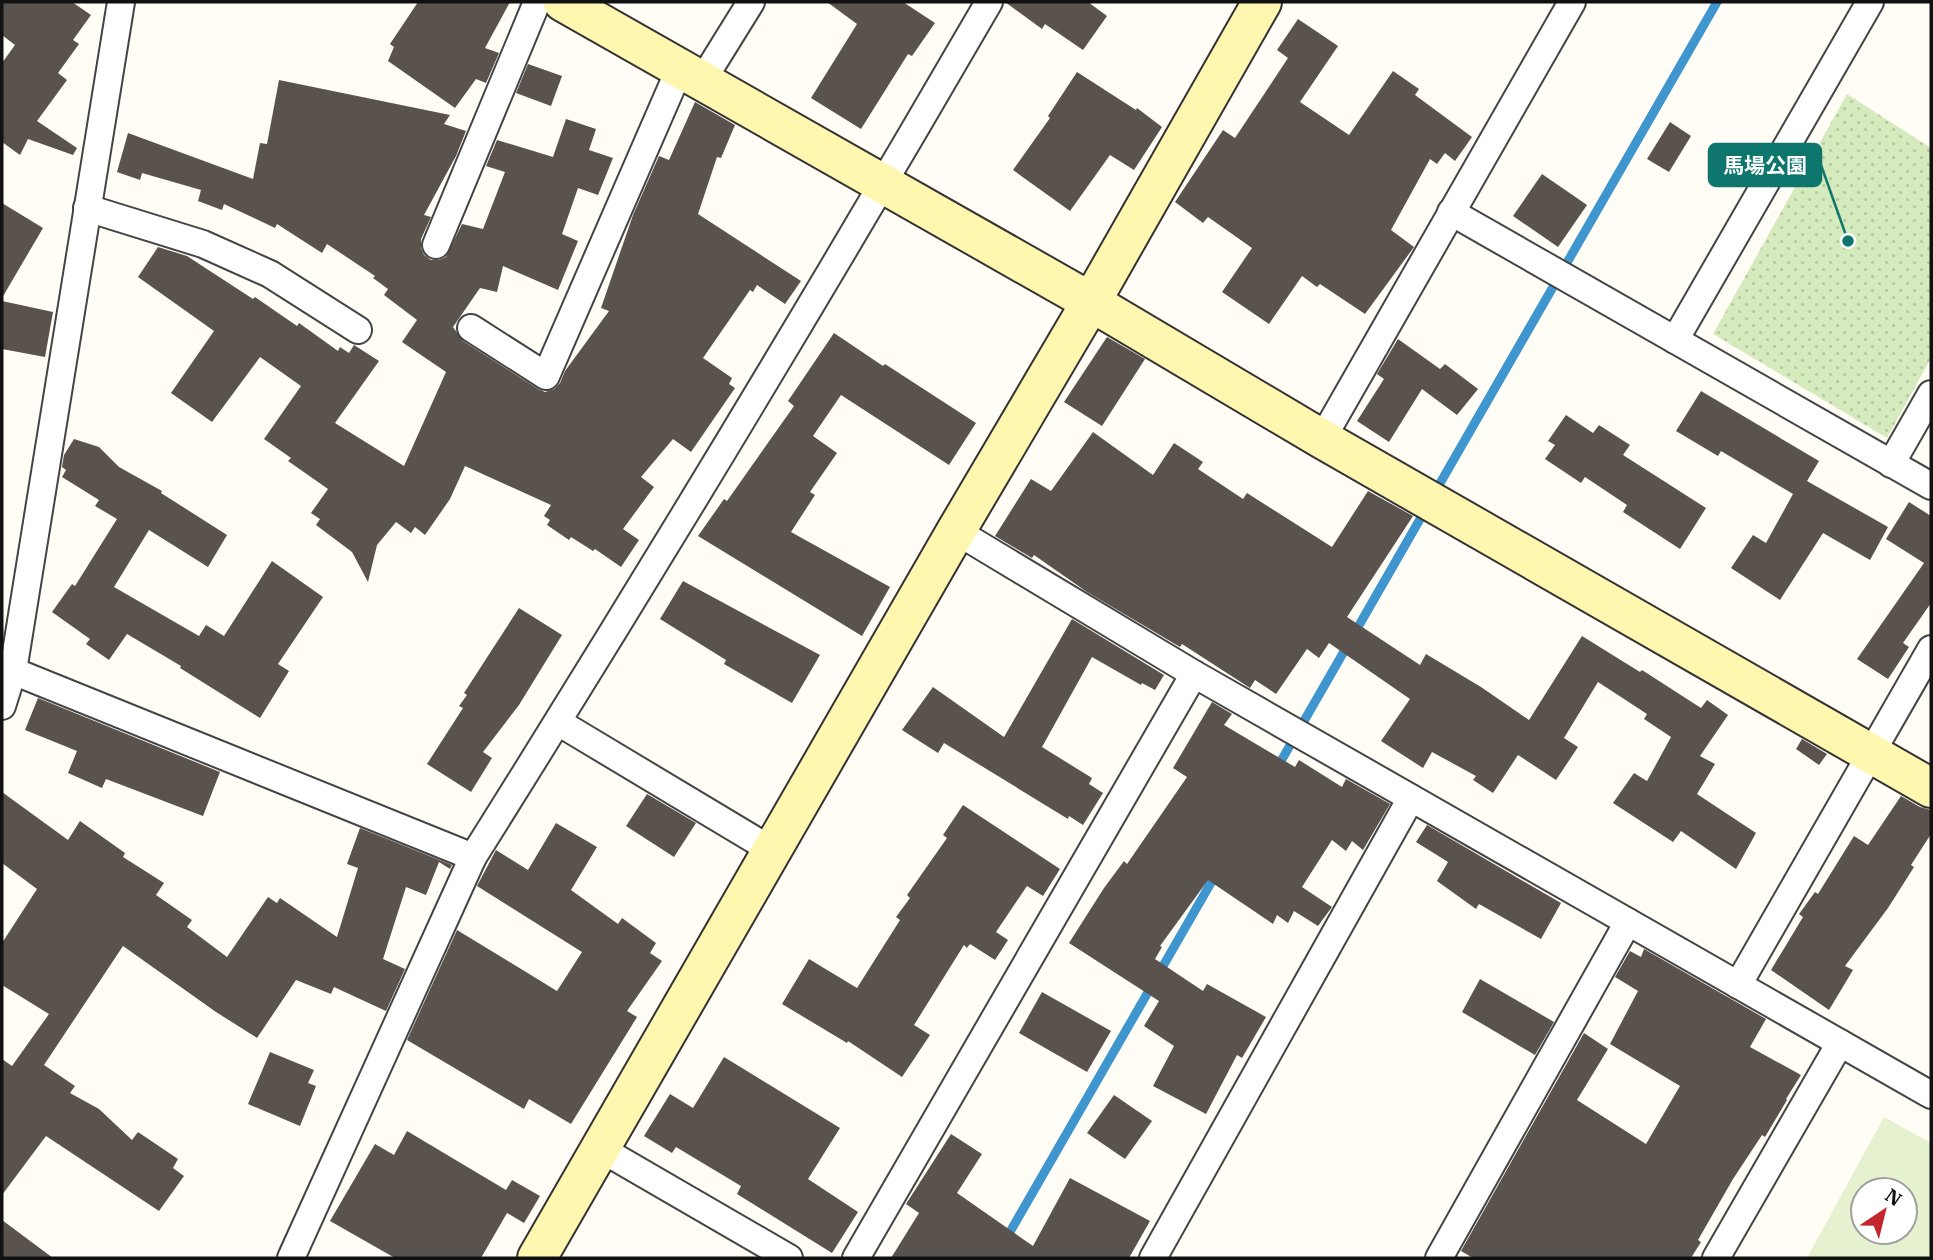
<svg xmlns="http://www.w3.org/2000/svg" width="1933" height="1260" font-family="'IBM Plex Serif','Noto Sans JP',serif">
<defs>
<pattern id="park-dots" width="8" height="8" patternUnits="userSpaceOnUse" patternTransform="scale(1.75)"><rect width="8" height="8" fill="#d5ebbd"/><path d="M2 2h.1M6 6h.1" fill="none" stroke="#b6c8a1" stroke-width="1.8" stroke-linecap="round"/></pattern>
</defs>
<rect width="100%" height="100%" fill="#fffdf5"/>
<polygon fill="url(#park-dots)" points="1847,94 1931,148 1931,358 1887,438 1713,334"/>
<path fill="#e6f2cf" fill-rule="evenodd" d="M1884,1117L1931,1143V1258H1807ZM1863,1190H1905V1232H1863Z"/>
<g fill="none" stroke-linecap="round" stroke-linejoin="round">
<g stroke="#3f96cf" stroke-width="9">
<polyline points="1435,492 1717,2"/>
<polyline points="1277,768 1427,507"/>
<polyline points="995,1258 1216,874"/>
</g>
</g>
<g fill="#5a524d">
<polygon points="2,2 72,2 91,15 73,40 79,44 58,73 67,80 37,121 77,148 73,155 28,139 20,155 2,142 2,63 15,45 2,35"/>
<polygon points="418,2 510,2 485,48 499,53 486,83 476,79 455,108 388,61 394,47 390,44"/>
<polygon points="827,2 903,2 935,23 912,56 908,54 861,129 811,98 857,24"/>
<polygon points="1005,2 1088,2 1107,16 1083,50 1045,24 1042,29"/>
<polygon points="1298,19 1338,46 1300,102 1349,135 1393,71 1419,89 1415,95 1472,137 1455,161 1445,153 1437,164 1430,159 1391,230 1414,247 1365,314 1320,284 1317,287 1302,276 1269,324 1222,292 1252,248 1208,217 1203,223 1175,202 1223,130 1235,138 1288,58 1277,50"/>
<polygon points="528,64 562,76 551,106 516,93"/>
<polygon points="1077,72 1136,110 1137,108 1162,127 1134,170 1110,155 1070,211 1013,170 1050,118 1048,116"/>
<polygon points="279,80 450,115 444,124 466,131 456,156 424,215 431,217 421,239 421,248 424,255 431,260 439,260 446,257 462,224 483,229 505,172 486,166 497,140 553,157 566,119 596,129 589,150 613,158 598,195 578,188 562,234 578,241 558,290 503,266 497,292 480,288 453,327 463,341 538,389 545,392 554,389 560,383 565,371 609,311 601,308 633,215 659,156 669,160 695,102 735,125 721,158 717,157 698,214 801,281 785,304 757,285 753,292 750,290 703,358 732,378 729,384 735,388 691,452 673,439 641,477 654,487 623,529 639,540 621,567 595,549 593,551 571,537 569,540 547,525 550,520 544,516 551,505 465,466 450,499 425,535 415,527 411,533 396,522 377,545 368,582 352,552 316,525 320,519 311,513 328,489 288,461 291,458 264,439 301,386 260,357 212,422 171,393 214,331 138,277 158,247 187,256 253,299 255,297 297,326 299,323 338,351 340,347 349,353 354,345 379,361 335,423 404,466 446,372 402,342 417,320 384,295 388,289 373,278 375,276 327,244 322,253 277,224 275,228 224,204 222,210 198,201 201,190 142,173 140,180 117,172 128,133 253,179 260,143 267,144"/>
<polygon points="1670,122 1691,136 1669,172 1647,159"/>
<polygon points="1542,174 1587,205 1558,247 1513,216"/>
<polygon points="2,203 43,228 2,298"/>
<polygon points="2,301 53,312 45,357 2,349"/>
<polygon points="834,333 883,366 885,364 976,423 949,465 841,395 813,436 837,453 810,492 815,495 791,532 890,587 862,636 698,536 724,499 727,501 794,406 788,401"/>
<polygon points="1107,337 1145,359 1102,426 1064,402"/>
<polygon points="1398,339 1440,369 1445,364 1478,389 1457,415 1422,389 1389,442 1357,421 1384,379 1377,374"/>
<polygon points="1701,391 1819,461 1807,481 1888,527 1870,560 1823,533 1780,600 1731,568 1753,535 1766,543 1793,494 1721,451 1718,456 1676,431"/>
<polygon points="1566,415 1593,433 1599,425 1630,445 1623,455 1706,508 1680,549 1623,512 1627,505 1585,477 1581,483 1545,459 1555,445 1548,441"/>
<polygon points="1093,432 1153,475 1174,443 1203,462 1198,469 1243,499 1247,493 1332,547 1368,491 1413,516 1347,617 1420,665 1426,654 1481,687 1529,720 1582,636 1640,672 1642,670 1701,708 1707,700 1728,715 1700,756 1715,764 1697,794 1756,833 1736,869 1681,831 1673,842 1613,803 1634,773 1647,781 1671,737 1644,719 1647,714 1598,682 1564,738 1578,747 1556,780 1518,755 1493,793 1473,780 1476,776 1432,752 1423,768 1381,741 1410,699 1329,643 1319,658 1307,649 1276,694 1255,680 1250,688 1182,644 1180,647 1087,592 1034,555 1032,558 995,536 1031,479 1051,491"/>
<polygon points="74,439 99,447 119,467 162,491 161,493 227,535 208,567 149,530 114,587 199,636 206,625 224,636 272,561 323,597 278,664 289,671 260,718 180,668 181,666 127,634 109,660 86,644 90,639 52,612 72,584 75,586 117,519 95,506 99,500 62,477 66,470 62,467 64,455"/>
<polygon points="1909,502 1931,516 1931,603 1903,643 1909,647 1888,679 1857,659 1924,563 1886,539"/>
<polygon points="683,581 820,655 792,703 724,664 726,660 660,619"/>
<polygon points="519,608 562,635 519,705 483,752 492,758 471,792 427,764 463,708 459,706 467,695 464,693"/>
<polygon points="1072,619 1164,675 1155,690 1142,683 1141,685 1092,657 1042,747 1092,778 1089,784 1103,793 1083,825 1069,816 1068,819 944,743 938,753 902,730 933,687 1004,737"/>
<polygon points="38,698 220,772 203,816 106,779 102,788 68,773 77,751 25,730"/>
<polygon points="1212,702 1232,714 1224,725 1295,767 1299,760 1342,787 1346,779 1390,804 1363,850 1352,841 1346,851 1332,840 1302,887 1332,907 1318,926 1294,911 1288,923 1277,915 1273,924 1208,880 1160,946 1162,947 1155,959 1203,991 1207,984 1266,1017 1242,1058 1237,1055 1206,1114 1153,1086 1174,1046 1144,1026 1159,1001 1069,943 1104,888 1124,861 1127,864 1187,777 1173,768"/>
<polygon points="1802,739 1827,754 1819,765 1796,749"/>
<polygon points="2,792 68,840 80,821 125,853 123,857 164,883 156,895 192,920 187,927 227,957 268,897 277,903 280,898 337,937 358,868 347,864 360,828 452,865 450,869 439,862 426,895 406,887 383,959 405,969 386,1011 334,987 331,994 296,980 257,1038 216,1012 123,946 44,1065 75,1086 70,1093 99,1109 132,1140 138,1132 178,1159 173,1168 184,1176 159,1211 46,1136 2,1195 2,1059 12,1066 49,1014 2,985 2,943 37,889 2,863"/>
<polygon points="647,794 696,823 674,857 626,826"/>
<polygon points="1901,796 1920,807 1931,810 1931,834 1911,865 1914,867 1888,908 1845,966 1853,970 1829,1010 1771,970 1803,917 1799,914 1815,892 1818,894 1854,836 1868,845"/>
<polygon points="963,805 1060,869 1043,896 1027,886 996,932 1008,940 995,960 970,944 967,948 964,945 914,1025 930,1035 902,1077 848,1041 847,1043 782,1004 809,959 857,988 900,920 896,917 910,898 907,895 947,838 943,835"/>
<polygon points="556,823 597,847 571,890 618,924 622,918 656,943 650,953 662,961 627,1011 637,1017 571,1124 529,1099 524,1109 407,1040 457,930 557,991 582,952 477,886 496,850 528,870"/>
<polygon points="1427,825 1561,903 1541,939 1479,904 1476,909 1437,881 1448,862 1416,842"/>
<polygon points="1644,949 1766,1019 1750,1047 1801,1075 1786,1099 1787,1100 1765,1137 1762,1135 1733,1179 1698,1240 1701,1242 1691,1258 1473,1258 1461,1251 1584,1033 1608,1049 1577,1100 1646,1144 1680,1086 1610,1044 1638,991 1615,977 1630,951 1641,957"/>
<polygon points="1480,979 1554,1022 1535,1055 1462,1012"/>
<polygon points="1042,992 1111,1031 1087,1072 1019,1033"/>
<polygon points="270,1052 314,1070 308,1083 316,1086 300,1126 248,1104"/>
<polygon points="724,1057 840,1128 808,1179 858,1212 832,1253 737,1194 741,1186 676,1147 672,1153 644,1136 670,1094 693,1108"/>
<polygon points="1114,1095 1152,1121 1125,1159 1087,1133"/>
<polygon points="407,1131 506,1190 512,1180 540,1196 524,1223 507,1213 481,1258 395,1258 330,1221 375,1144 394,1155"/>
<polygon points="951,1134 982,1154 957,1193 1033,1246 1070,1178 1150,1221 1129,1258 891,1258 919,1213 906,1204"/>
<polygon points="2,1220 53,1258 2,1258"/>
</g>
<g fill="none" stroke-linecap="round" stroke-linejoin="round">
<defs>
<g id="street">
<polyline points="702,81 751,2"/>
<polyline points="87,208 203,244 270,274 358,330"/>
<polyline points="1451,212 1931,486"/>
<polyline points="436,245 537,2"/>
<polyline points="471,328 546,376 680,68"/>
<polyline points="1675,340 1870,2"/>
<polyline points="1322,439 1572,2"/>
<polyline points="1891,464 1931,394"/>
<polyline points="956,531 1194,674 1931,1095"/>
<polyline points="13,671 473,857 291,1258"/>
<polyline points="2,706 13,671 121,2"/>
<polyline points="558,722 773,851"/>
<path d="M473,857C650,575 822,290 989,2"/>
<polyline points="1738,985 1931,649"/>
<polyline points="601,1149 789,1258"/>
<polyline points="856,1258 1194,674"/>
<polyline points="1153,1258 1411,798"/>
<polyline points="1439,1258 1628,922"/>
<polyline points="1716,1258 1840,1043"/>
</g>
<g id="secondary">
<polyline points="563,2 1091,302 1322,439 1931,788"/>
<polyline points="537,1258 956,531 1091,302 1262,2"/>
</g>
</defs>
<use href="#street" stroke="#444" stroke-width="30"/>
<use href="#secondary" stroke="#333" stroke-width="42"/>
<use href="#street" stroke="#fff" stroke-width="26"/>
<use href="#secondary" stroke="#fff6b0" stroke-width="38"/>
</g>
<path fill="none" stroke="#0f766e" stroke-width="2.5" d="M1848 241L1821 165"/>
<circle fill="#0f766e" stroke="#fff" stroke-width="2.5" cx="1848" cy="241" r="7"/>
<rect fill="#0f766e" stroke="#0f766e" stroke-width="2.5" x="1709" y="144" width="112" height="42" rx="7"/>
<g font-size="21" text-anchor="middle" font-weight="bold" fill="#fff">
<text x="1765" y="173">馬場公園</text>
</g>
<rect width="1933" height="1260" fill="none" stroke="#111111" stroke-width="7"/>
<g transform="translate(1884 1211) rotate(35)"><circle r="33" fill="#ffffff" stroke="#a0a0a0" stroke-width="2"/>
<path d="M0-5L12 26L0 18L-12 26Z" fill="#c4262e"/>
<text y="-10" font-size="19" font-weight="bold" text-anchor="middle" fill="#111111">N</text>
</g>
</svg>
